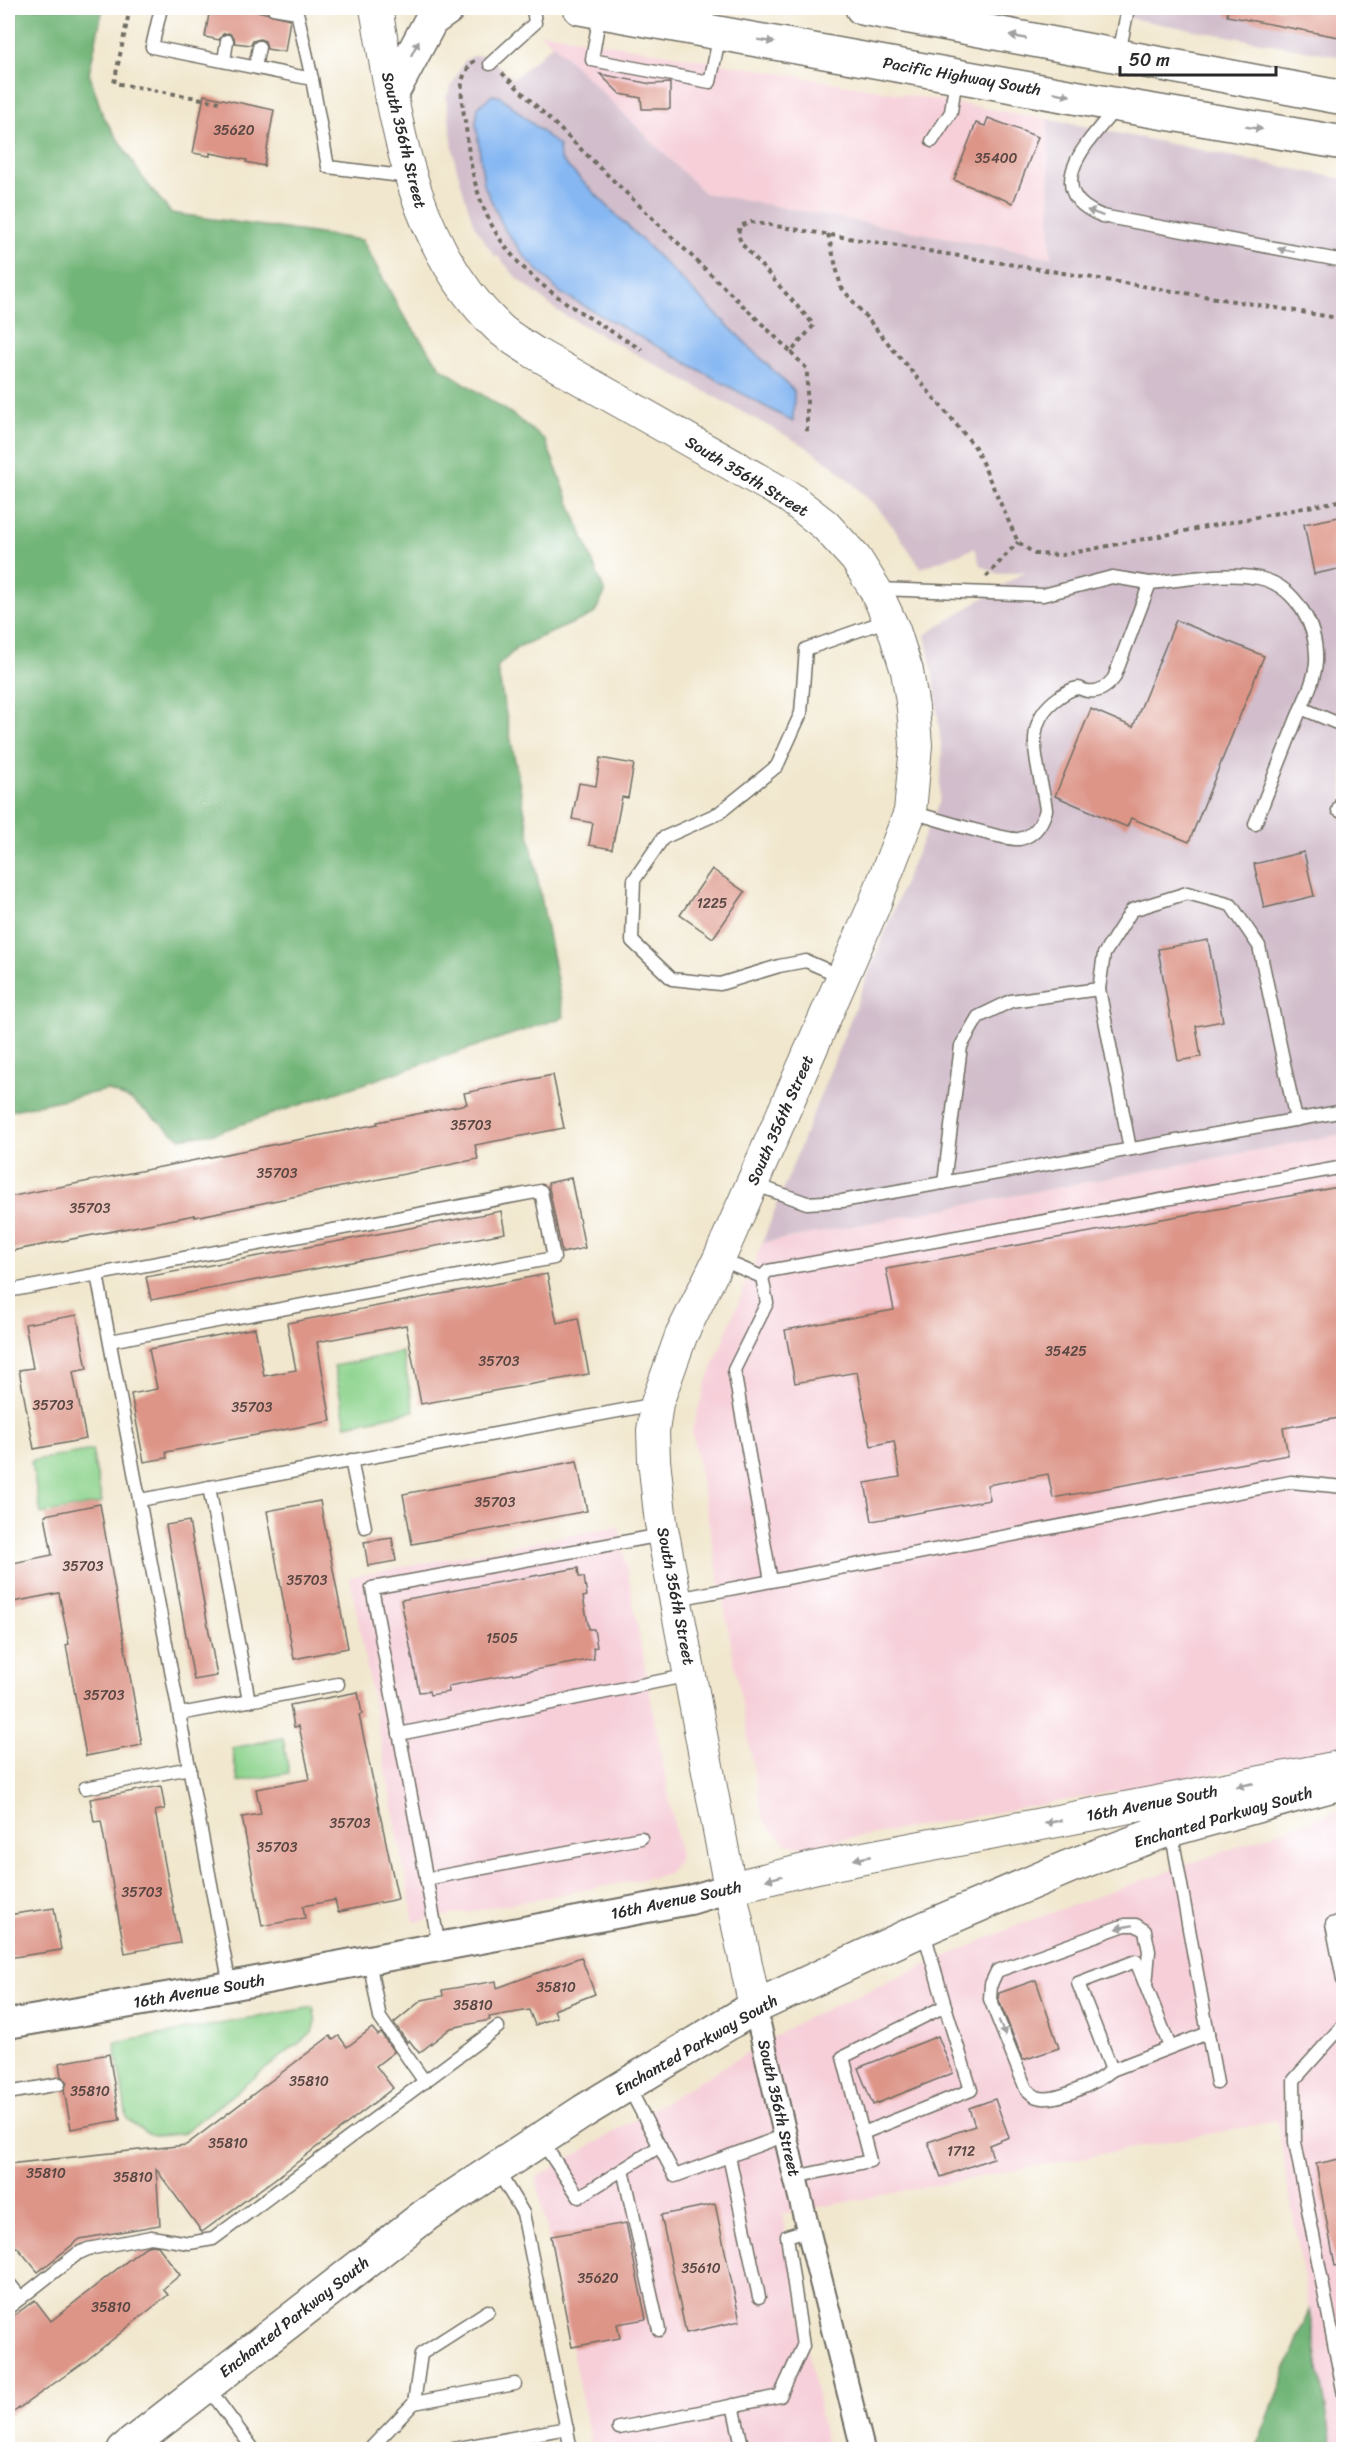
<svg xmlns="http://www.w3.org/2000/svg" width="1351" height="2457" font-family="Sriracha,sans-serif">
<rect width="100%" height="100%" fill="#fff"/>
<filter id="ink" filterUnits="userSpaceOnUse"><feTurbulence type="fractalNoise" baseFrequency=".0167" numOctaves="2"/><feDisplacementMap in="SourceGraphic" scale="12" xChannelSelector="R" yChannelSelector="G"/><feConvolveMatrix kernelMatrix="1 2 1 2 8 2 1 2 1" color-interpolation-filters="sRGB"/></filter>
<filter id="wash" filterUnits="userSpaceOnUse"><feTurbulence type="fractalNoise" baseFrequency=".008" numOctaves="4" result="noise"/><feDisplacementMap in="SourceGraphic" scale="24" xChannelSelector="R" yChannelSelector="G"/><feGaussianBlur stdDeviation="1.35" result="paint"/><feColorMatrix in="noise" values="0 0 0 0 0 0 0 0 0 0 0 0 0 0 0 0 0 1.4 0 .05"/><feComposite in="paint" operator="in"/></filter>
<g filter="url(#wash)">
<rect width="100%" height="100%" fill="#f1e7ce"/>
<g fill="#f6cfd9">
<polygon points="539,32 1048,119 1052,257 704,193"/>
<polygon points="1343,1134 1343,1747 1239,1770 805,1846 786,1844 763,1820 692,1431 704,1389 762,1243"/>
<polygon points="619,1526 680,1857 669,1874 414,1922 350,1577"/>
<polygon points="1343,1809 1343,2449 1333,2449 1277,2121 782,2214 827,2449 592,2449 536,2178 808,2017 1020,1924"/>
</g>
<g fill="#d1bdcb">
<polygon points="1074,8 1343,8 1343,57"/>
<polygon points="553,44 704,193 1051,257 1048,119 1343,179 1343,1134 762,1243 907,876 939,803 942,754 934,682 925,635 1026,571 998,574 980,565 975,548 921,568 894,528 876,506 836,468 805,446 557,311 515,276 497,255 495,257 474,225 468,207 455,162 446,97 464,61 473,56 480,55 493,61 513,79"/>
</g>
<g fill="#8dd38d" stroke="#5c7f5c" stroke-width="1.5">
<polygon points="402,1352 414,1411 346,1425 334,1366"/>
<polygon points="92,1450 102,1503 41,1514 31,1461"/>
<polygon points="283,1738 289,1773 238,1782 232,1748"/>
<path d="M313,2007L316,2022L313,2032L183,2133C156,2138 148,2137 127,2119L115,2043Z"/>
</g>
<g fill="#72b578" stroke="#4e7052" stroke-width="1.5">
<polygon points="8,8 103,8 89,73 103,116 142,177 171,213 362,240 403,315 441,368 512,414 545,440 605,593 594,614 518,647 497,667 564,1017 215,1133 180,1138 131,1100 107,1090 8,1111"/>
<polygon points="1309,2310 1333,2449 1256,2449"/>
</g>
<polygon fill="#86b7f2" stroke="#58718e" stroke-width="1.5" points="492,95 501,97 559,146 560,159 794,391 793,422 559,292 525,257 505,230 484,185 476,123 478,107"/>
<g id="blocks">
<g fill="#dd9588">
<polygon points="210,8 245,8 290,19 285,52 267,49 265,41 260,39 253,41 251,45 235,43 234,37 229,33 223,34 219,40 205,37"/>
<polygon points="1228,8 1344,8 1344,38 1227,16"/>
<polygon points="600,74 651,84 670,83 670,109 642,109 641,98 620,94"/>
<polygon points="204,95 274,110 264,166 246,162 247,160 210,153 210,156 193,153"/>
<polygon points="988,118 1038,137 1013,203 954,180 976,123 985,126"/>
<polygon points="1344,516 1344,568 1314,574 1304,524"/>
<polygon points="1176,620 1264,656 1189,842 1131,818 1127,827 1055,796 1091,709 1133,727"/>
<polygon points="600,758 634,764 628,798 622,797 612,849 589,845 593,823 572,819 579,783 596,786"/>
<polygon points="1304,852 1314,896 1264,908 1254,864"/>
<polygon points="712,869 745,892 713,938 680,915"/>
<polygon points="1208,940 1223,1021 1196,1026 1201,1057 1178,1061 1158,949"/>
<polygon points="553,1075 564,1128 475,1145 478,1159 195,1217 195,1215 11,1251 8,1233 8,1197 378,1124 377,1122 467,1104 464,1093"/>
<polygon points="571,1178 585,1248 562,1253 548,1183"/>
<polygon points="1344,1186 1344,1417 1283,1428 1288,1455 1053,1498 1048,1474 987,1485 990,1500 872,1521 865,1483 900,1477 894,1441 871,1446 857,1372 795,1383 785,1330 894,1310 886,1269"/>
<polygon points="501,1211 505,1233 151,1300 146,1277"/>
<polygon points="547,1274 557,1323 578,1318 589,1374 421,1404 406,1325 317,1342 331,1421 166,1452 167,1458 144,1462 131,1394 157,1389 149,1349 255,1328 264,1376 296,1370 287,1323"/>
<polygon points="77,1315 87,1369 73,1372 86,1439 34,1449 19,1370 33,1368 25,1324"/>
<polygon points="577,1461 587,1511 412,1544 403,1494"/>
<polygon points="320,1501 348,1648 294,1659 267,1511"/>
<polygon points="100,1504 142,1745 86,1756 66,1645 69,1644 59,1593 8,1603 8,1564 52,1555 45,1515"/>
<polygon points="189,1521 217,1676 194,1680 166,1525"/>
<polygon points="392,1538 396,1561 368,1566 364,1542"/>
<polygon points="578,1568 579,1577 584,1577 587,1596 583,1597 589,1629 594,1629 597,1647 593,1648 594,1659 448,1686 449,1692 430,1695 429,1691 419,1692 401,1600"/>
<polygon points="358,1692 362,1714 359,1715 398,1899 338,1912 335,1900 303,1906 305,1918 262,1926 242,1817 261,1814 256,1789 310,1779 299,1726 294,1727 290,1705"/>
<polygon points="161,1786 165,1809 155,1811 180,1943 125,1953 101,1821 94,1822 90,1799"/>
<polygon points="54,1908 61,1950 8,1958 8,1915"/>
<polygon points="581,1957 595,1994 554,2010 557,2017 535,2025 529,2010 489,2017 490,2020 451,2028 419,2053 409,2040 407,2042 394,2023 422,2000 443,1996 442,1990 496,1981 497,1988"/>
<polygon points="1036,1980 1059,2048 1023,2060 998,1998 999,1993"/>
<polygon points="372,2028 378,2035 381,2033 394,2052 376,2066 393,2088 291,2167 202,2232 156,2169 160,2225 80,2239 38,2272 17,2247 8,2248 8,2164 186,2145 330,2036 333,2040 339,2036 347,2047"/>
<polygon points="938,2036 953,2073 873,2105 858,2068"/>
<polygon points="109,2054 120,2120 71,2129 64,2090 67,2082 61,2076 59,2063"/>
<polygon points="995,2099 1009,2137 989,2145 993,2158 941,2177 928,2142 975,2126 969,2108"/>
<polygon points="1344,2158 1344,2265 1335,2266 1316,2164"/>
<polygon points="715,2204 740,2321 686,2333 661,2215"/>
<polygon points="626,2223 646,2319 617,2324 620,2338 572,2347 551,2236"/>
<polygon points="151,2245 158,2246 180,2275 163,2289 168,2295 87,2360 8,2416 8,2320 35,2300 51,2321 145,2247"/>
</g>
</g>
</g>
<g filter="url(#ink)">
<use href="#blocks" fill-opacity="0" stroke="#706d64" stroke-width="1.5"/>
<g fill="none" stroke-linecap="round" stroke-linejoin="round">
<defs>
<g id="service">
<polyline points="161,8 152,47 312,79 328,167 410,177"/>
<polyline points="273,8 297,12 312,79"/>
<polyline points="600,13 592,60 710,82 720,34"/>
<polyline points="1119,54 1128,8"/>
<polyline points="224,61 227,41"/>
<polyline points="490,64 535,23 533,8"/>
<polyline points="255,67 259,47"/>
<path d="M1115,109C1089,141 1038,190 1102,216L1344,261"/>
<polyline points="932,141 951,112 956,76"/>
<polyline points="878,589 1043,595 1112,577 1150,583"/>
<polyline points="1301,708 1344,726"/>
<polyline points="1344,797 1338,810 1344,813"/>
<path d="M911,812C931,817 1005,841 1019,839C1035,836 1042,824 1046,810C1042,773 1019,729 1054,701C1060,696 1070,689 1078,688C1081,688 1084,691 1087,691C1099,693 1107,687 1114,678L1150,583C1185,580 1224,571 1259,578C1296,586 1318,627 1316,662C1315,680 1304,701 1297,718C1283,754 1269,789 1255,824"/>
<polyline points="843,977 806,961 779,966 720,984 672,979 632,941 634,880 663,838 719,813 777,766 801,713 806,649 888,620"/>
<polyline points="1130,1149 1099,989 1104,954 1132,910 1187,893 1231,905 1259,946 1296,1120"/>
<polyline points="944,1183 961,1046 978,1017 1011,1001 1099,989"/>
<polyline points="753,1184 807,1203 842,1201 1344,1111"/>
<polyline points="720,1259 762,1277 767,1303 734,1370 771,1581"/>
<polyline points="97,1274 230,1986"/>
<polyline points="762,1277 768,1271 1344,1167"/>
<polyline points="8,1291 541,1191 554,1258 110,1341"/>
<polyline points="351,1460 365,1527"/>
<polyline points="209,1487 249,1701"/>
<polyline points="140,1500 656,1404"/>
<polyline points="677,1599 1291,1482 1344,1487"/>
<polyline points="180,1714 338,1684"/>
<polyline points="399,1734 690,1675"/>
<polyline points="85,1788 190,1768"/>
<polyline points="1171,1830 1217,2083"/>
<polyline points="426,1879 641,1838"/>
<polyline points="1344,1920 1332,1924 1344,1984"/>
<polyline points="923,1929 945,2006"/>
<polyline points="439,1946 372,1588 662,1535"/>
<polyline points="369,1960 380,2018 425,2082"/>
<polyline points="1344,2024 1294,2080 1295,2142 1344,2395"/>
<polyline points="1170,2047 1136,1961 1078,1983 1112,2070 1208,2033"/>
<path d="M1112,2070C1099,2081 1055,2104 1037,2097C1033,2096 1029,2091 1026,2089L990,1999L991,1984L997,1971L1125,1925H1136L1145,1931L1149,1951L1146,1986"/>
<polyline points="628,2086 675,2176 786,2135"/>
<polyline points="8,2093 59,2084"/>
<polyline points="541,2140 579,2197 660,2146"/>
<polyline points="729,2156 759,2297"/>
<polyline points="623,2169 659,2330"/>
<polyline points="497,2170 523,2213 571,2450"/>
<polyline points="795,2177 870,2161 843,2057 945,2006 971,2090 863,2133"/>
<polyline points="8,2282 21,2298"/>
<polyline points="8,2308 77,2254 88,2249 151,2237 189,2243 213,2239 498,2027"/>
<polyline points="208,2388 254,2450"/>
<polyline points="414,2403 515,2384"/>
<polyline points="733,2405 743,2450"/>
<polyline points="619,2428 780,2396 803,2346 787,2236 810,2229"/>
<polyline points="369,2450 414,2403 421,2354 488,2311"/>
<polyline points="448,2450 567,2428"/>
</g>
<polyline id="minor" points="755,2007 795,2177 863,2450"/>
<polyline id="tertiary" points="8,2024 230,1986 690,1900 730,1888"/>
<g id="secondary">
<path d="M376,8C396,121 410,243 498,327C508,337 523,345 535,353L789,497L825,525L856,559L875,589L894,630L907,671L913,708L916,745L910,812L873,908L719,1259L681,1336L657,1403L653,1431L654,1460L661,1523L730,1888L755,2007"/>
<polyline points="730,1888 817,1867 1344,1766"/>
</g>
<g id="primary">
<polyline points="580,8 1118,105 1344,143"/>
<polyline points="862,8 1344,98"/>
<polyline points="391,95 431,20 448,8"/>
<polyline points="124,2450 427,2214 584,2111 755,2007 923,1929 1068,1867 1162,1832 1344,1782"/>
</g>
</defs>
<use href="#service" stroke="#706d64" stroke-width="15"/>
<use href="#minor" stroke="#706d64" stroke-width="26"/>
<use href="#tertiary" stroke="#706d64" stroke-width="32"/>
<use href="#secondary" stroke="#706d64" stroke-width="34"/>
<use href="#primary" stroke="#706d64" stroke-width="36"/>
<g stroke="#706d64" stroke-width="4" stroke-dasharray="4.5 4.5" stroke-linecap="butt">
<polyline points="130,8 114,83 219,102"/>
<path d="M475,61L471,63C468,69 462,77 462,83C460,101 466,121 467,138C480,260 547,292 642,350"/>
<polyline points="502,73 791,352 814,325 742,244 738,235 740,226 751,222 1344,319"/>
<polyline points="828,234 841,287 975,447 1018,542 1035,554 1062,555 1344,500"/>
<polyline points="791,352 807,369 807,433"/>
<polyline points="986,577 1018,542"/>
</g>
<use href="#service" stroke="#fff" stroke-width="12"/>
<use href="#minor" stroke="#fff" stroke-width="22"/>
<use href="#tertiary" stroke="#fff" stroke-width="28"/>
<use href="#secondary" stroke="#fff" stroke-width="32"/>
<use href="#primary" stroke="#fff" stroke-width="33"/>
</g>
<defs><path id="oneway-solid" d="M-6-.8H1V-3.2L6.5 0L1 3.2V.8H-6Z" transform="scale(1.5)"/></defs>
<g fill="#a0a0a0">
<use href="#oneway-solid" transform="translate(1018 37) rotate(-169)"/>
<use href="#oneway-solid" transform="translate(766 41) rotate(9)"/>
<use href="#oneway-solid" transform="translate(415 48) rotate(-63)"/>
<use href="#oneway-solid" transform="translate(1062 94) rotate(12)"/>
<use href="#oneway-solid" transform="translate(1254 128) rotate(9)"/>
<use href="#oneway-solid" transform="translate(1095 213) rotate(-160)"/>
<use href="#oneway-solid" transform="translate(1286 250) rotate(-169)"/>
<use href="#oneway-solid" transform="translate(1245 1785) rotate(169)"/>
<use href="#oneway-solid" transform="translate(1053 1822) rotate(169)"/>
<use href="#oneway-solid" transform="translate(862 1858) rotate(169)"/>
<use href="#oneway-solid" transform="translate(774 1878) rotate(166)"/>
<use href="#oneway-solid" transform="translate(1124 1927) rotate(169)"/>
<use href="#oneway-solid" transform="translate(1002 2028) rotate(68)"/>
</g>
</g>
<g text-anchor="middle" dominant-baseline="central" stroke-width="4.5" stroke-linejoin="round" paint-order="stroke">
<g font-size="14" fill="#584642">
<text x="234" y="130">35620</text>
<text x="996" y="158">35400</text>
<text x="712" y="903">1225</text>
<text x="471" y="1125">35703</text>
<text x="277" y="1173">35703</text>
<text x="90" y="1208">35703</text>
<text x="1066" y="1351">35425</text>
<text x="499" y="1361">35703</text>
<text x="53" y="1405">35703</text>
<text x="252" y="1407">35703</text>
<text x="495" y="1502">35703</text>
<text x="83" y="1566">35703</text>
<text x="307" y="1580">35703</text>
<text x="502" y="1638">1505</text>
<text x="104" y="1695">35703</text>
<text x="350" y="1823">35703</text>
<text x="277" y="1847">35703</text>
<text x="142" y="1892">35703</text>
<text x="556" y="1987">35810</text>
<text x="473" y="2005">35810</text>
<text x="309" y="2081">35810</text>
<text x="90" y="2091">35810</text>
<text x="228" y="2143">35810</text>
<text x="961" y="2151">1712</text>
<text x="46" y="2173">35810</text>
<text x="133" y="2177">35810</text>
<text x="701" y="2268">35610</text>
<text x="598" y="2278">35620</text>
<text x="111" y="2307">35810</text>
</g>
<g font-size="16" fill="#2b2b2b" stroke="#fff">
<text transform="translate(962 76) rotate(10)">Pacific Highway South</text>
<text transform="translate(404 140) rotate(76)">South 356th Street</text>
<text transform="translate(747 476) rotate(31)">South 356th Street</text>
<text transform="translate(780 1120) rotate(-66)">South 356th Street</text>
<text transform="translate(676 1596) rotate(79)">South 356th Street</text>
<text transform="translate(1152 1803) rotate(-11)">16th Avenue South</text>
<text transform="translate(1223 1817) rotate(-16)">Enchanted Parkway South</text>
<text transform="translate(676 1900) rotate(-12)">16th Avenue South</text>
<text transform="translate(199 1991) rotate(-10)">16th Avenue South</text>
<text transform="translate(696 2045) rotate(-30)">Enchanted Parkway South</text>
<text transform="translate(779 2108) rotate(77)">South 356th Street</text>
<text transform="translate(294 2317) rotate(-38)">Enchanted Parkway South</text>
</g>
</g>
<rect width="1351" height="2457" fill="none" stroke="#fff" stroke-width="30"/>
<path d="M1120 66v9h156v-9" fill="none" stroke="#2b2b2b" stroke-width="3"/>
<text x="1129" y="66" font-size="18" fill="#2b2b2b" stroke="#ffffff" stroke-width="4.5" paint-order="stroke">50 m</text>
</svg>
